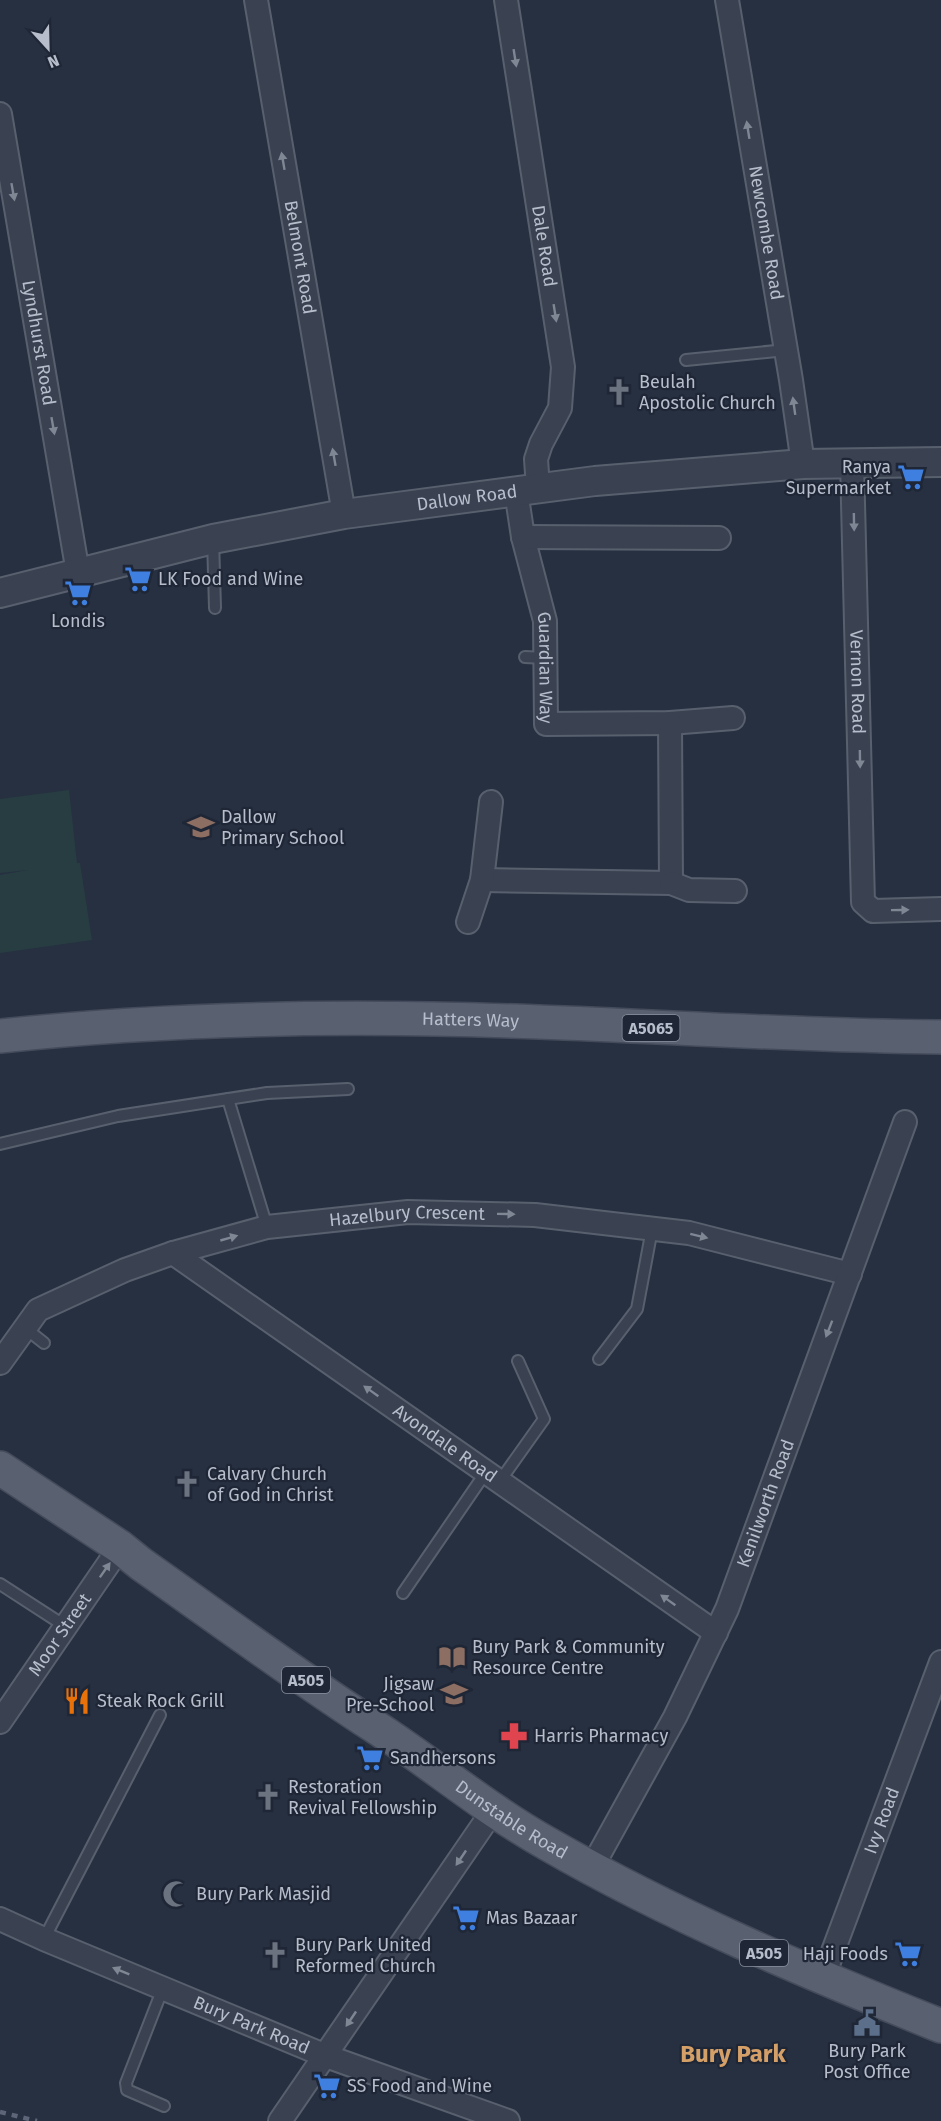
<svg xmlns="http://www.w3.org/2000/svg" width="941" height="2121" font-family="'Fira Sans',sans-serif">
<rect width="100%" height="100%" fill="#263041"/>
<polygon fill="#283d42" points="69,790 77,863 80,863 92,940 0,953 0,875 28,870 0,873 0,799"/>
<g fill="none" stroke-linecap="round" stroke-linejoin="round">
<defs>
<g id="service">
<polyline points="686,360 786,350"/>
<polyline points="213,539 215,608"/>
<polyline points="525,657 545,658"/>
<polyline points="228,1099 267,1227"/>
<polyline points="0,1144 118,1116 267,1093 348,1089"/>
<polyline points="25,1328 44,1343"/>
<polyline points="599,1359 637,1309 652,1229"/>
<polyline points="500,1481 544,1419 518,1361"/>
<polyline points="0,1584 65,1626"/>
<polyline points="403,1593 486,1472"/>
<polyline points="44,1939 160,1715"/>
<polyline points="163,1988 126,2083 127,2090 164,2106"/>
</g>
<g id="minor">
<path id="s1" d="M256,0L344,514"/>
<path id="s2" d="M506,0L563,367L560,408L541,444L536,459L538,488"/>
<path id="s3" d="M727,0L791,380L803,464"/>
<path id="s4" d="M0,114L78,573"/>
<path id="s5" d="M852,463L863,902L873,911L941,909"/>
<path id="s6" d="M516,491L523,537L545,621L546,724L670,723L733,718"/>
<polyline points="523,537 719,538"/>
<polyline points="482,880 671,883 670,723"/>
<polyline points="671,883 689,890 735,891"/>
<polyline points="468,922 482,880 491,802"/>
<path id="s7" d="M173,1253L716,1633"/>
<path id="s8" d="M0,1363L38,1310L125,1270L173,1253L267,1227L408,1212L535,1215L689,1233L850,1274"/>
<path id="s9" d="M0,1722L120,1547"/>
<path id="s10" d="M591,1869L675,1717L727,1609L905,1122"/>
<path id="s11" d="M0,1919L44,1939L326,2056L508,2121"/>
<path id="s12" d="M823,1978L941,1662"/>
<polyline points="280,2121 494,1809"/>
</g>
<g id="tertiary">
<path id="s13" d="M0,593L213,539L344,514L595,481L803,464L941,462"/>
</g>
<g id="primary">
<path id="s14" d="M0,1036C178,1017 360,1015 539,1022C673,1027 807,1036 941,1037"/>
<path id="s15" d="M0,1468L120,1547L141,1564C218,1618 295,1675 374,1726C433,1764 487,1810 548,1844C673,1916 807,1972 941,2026"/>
</g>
</defs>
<use href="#service" stroke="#58606e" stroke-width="14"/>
<use href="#minor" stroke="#58606e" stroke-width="26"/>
<use href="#tertiary" stroke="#58606e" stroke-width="32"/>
<use href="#primary" stroke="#444b5a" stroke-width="36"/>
<use href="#service" stroke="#3a4251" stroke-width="10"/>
<use href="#minor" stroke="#3a4251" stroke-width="22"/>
<use href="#tertiary" stroke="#3a4251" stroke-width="28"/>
<use href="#primary" stroke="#596171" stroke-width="33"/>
<polyline stroke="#5d6678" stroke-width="4.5" stroke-dasharray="6 6" stroke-linecap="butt" points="0,2112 37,2121"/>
</g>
<defs><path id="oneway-solid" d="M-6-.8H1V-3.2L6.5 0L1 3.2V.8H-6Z" transform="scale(1.5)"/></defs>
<g fill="#7f8694">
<use href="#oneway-solid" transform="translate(515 58) rotate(81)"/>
<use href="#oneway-solid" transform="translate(748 130) rotate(-99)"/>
<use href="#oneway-solid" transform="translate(283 161) rotate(-100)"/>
<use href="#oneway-solid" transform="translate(13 192) rotate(80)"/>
<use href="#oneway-solid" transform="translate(555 313) rotate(81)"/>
<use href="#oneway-solid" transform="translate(794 406) rotate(-98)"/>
<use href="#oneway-solid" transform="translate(53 426) rotate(80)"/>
<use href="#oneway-solid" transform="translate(334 457) rotate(-100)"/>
<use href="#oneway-solid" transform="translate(854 522) rotate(89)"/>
<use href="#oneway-solid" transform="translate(860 759) rotate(89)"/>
<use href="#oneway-solid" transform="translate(900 910) rotate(-1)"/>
<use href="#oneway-solid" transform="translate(506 1214) rotate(1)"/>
<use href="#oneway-solid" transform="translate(699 1236) rotate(14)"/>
<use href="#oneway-solid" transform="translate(229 1238) rotate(-16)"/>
<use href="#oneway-solid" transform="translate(829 1329) rotate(111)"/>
<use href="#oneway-solid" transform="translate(371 1391) rotate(-145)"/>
<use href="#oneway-solid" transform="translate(105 1570) rotate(-55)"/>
<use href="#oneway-solid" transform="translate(668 1600) rotate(-145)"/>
<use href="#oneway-solid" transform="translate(461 1858) rotate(124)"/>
<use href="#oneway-solid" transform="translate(121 1971) rotate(-158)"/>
<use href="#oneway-solid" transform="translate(351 2019) rotate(124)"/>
</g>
<defs>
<symbol id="church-bare" viewBox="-9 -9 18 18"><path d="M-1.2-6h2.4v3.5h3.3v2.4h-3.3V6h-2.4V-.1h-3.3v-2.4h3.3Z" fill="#6b7280" stroke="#1f2736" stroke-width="2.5" paint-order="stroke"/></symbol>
<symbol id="supermarket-bare" viewBox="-9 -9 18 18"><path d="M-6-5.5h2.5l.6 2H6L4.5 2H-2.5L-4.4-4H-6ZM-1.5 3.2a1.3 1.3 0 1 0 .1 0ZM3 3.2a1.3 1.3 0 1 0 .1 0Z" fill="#3f7fe0" stroke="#1f2736" stroke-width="2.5" paint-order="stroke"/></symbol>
<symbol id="school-bare" viewBox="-9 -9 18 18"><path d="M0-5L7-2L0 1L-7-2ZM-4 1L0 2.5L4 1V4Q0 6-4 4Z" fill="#8d6e63" stroke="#1f2736" stroke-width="2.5" paint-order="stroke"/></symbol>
<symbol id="library-bare" viewBox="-9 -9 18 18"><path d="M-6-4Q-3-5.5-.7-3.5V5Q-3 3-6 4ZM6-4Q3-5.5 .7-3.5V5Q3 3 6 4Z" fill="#8d6e63" stroke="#1f2736" stroke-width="2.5" paint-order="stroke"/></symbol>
<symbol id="restaurant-bare" viewBox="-9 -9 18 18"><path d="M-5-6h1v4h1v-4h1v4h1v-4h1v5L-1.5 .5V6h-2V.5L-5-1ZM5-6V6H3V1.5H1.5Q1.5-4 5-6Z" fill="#e8710a" stroke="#1f2736" stroke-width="2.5" paint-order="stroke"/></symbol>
<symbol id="pharmacy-bare" viewBox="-9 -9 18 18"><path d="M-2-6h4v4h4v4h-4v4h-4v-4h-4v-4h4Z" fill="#e0444e" stroke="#1f2736" stroke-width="2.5" paint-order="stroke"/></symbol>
<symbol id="mosque-bare" viewBox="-9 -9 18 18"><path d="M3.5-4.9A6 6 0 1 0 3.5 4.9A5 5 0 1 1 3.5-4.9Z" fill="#6b7280" stroke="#1f2736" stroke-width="2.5" paint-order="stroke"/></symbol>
<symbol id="civic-bare" viewBox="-9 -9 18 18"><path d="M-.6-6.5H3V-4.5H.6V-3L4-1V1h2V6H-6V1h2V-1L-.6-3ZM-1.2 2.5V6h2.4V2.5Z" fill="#5c6f8a" stroke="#1f2736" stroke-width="2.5" paint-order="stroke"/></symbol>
</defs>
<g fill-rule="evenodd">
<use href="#church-bare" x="600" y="373" width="38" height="38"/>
<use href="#supermarket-bare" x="892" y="458" width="38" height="38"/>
<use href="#supermarket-bare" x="119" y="560" width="38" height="38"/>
<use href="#supermarket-bare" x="59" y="574" width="38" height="38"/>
<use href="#school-bare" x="182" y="808" width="38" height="38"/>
<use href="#church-bare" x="168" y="1465" width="38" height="38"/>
<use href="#library-bare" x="433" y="1638" width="38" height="38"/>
<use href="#school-bare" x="435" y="1675" width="38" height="38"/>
<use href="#restaurant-bare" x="58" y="1682" width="38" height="38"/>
<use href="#pharmacy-bare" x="495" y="1717" width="38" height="38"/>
<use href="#supermarket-bare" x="351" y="1739" width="38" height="38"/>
<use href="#church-bare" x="249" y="1778" width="38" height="38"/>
<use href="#mosque-bare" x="157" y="1875" width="38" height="38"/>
<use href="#supermarket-bare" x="447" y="1899" width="38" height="38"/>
<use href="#supermarket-bare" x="889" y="1935" width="38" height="38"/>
<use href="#church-bare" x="256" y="1936" width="38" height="38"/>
<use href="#civic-bare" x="848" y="2004" width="38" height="38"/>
<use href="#supermarket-bare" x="308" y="2067" width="38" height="38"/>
</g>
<g text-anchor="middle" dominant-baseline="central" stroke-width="4.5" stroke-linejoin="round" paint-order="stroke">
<g fill="#1f2736" stroke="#89909e" stroke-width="1.5">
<rect x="622.5" y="1015" width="57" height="26" rx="4.5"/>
<rect x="282" y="1667" width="48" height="26" rx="4.5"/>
<rect x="740" y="1940" width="48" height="26" rx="4.5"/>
</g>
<g font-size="16" font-weight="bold" fill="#b7bdcb">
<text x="651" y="1028">A5065</text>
<text x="306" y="1680">A505</text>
<text x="764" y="1953">A505</text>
</g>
<g font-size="18" fill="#b7bdcb" stroke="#1f2736">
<text stroke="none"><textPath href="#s3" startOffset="236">Newcombe Road</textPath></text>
<text stroke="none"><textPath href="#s2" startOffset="249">Dale Road</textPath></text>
<text stroke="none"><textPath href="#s1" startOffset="261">Belmont Road</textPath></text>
<text stroke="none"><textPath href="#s4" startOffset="232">Lyndhurst Road</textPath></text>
<text stroke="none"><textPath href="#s13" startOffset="477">Dallow Road</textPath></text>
<text stroke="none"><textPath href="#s6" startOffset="180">Guardian Way</textPath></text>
<text stroke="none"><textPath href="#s5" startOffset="219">Vernon Road</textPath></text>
<text stroke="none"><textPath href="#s14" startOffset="471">Hatters Way</textPath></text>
<text stroke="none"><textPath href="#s8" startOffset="450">Hazelbury Crescent</textPath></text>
<text stroke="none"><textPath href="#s7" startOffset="332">Avondale Road</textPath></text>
<text stroke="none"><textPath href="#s10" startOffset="406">Kenilworth Road</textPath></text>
<text stroke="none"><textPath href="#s9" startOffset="106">Moor Street</textPath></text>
<text stroke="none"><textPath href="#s15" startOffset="621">Dunstable Road</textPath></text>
<text stroke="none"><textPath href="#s12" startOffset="168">Ivy Road</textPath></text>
<text stroke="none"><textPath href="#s11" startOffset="273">Bury Park Road</textPath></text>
</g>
<g font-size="18" fill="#b7bdcb" stroke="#1f2736" text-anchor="start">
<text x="639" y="382">Beulah<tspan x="639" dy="21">Apostolic Church</tspan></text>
<text x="891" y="467" text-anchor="end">Ranya<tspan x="891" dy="21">Supermarket</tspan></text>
<text x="158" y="579">LK Food and Wine</text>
<text x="78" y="621" text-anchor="middle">Londis</text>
<text x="221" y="817">Dallow<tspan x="221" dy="21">Primary School</tspan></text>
<text x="207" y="1474">Calvary Church<tspan x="207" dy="21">of God in Christ</tspan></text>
<text x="472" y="1647">Bury Park &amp; Community<tspan x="472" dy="21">Resource Centre</tspan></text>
<text x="434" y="1684" text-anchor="end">Jigsaw<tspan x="434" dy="21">Pre-School</tspan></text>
<text x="97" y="1701">Steak Rock Grill</text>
<text x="534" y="1736">Harris Pharmacy</text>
<text x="390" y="1758">Sandhersons</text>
<text x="288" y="1787">Restoration<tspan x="288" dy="21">Revival Fellowship</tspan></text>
<text x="196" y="1894">Bury Park Masjid</text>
<text x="486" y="1918">Mas Bazaar</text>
<text x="295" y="1945">Bury Park United<tspan x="295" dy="21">Reformed Church</tspan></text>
<text x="888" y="1954" text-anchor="end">Haji Foods</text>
<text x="867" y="2051" text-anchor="middle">Bury Park<tspan x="867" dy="21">Post Office</tspan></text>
<text x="347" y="2086">SS Food and Wine</text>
</g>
<g font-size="24" font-weight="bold" fill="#d5a068" stroke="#1f2736">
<text x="733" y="2054">Bury Park</text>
</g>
</g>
<g transform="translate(48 48) rotate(158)" stroke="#1f2736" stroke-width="4.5" paint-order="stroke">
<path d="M0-4.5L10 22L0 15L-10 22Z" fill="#b7bdcb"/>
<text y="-9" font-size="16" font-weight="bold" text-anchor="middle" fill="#b7bdcb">N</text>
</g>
</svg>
